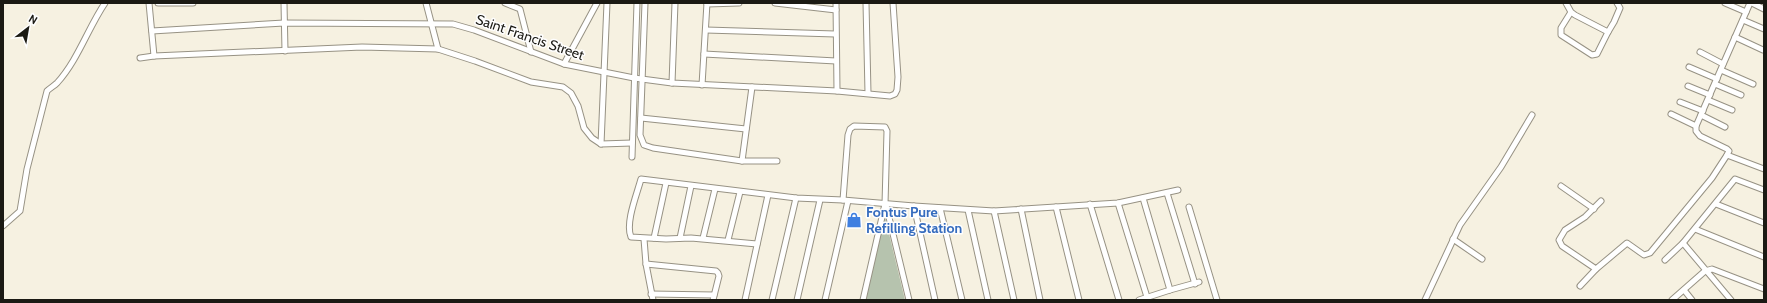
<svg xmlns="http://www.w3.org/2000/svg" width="1767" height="303" font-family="Cabin,sans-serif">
<rect width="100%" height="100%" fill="#f6f1e1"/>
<polygon fill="#b6c3ae" points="885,217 905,300 865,300"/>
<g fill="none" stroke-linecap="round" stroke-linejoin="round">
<defs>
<g id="minor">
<polyline points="149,3 154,56"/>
<polyline points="158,3 193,3"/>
<polyline points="284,3 285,51"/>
<polyline points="426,3 438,49"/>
<polyline points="505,3 520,9 531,52"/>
<polyline points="645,3 640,135 644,145 653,148 742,161 777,161"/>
<polyline points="775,3 836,10"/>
<polyline points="836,3 837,91"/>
<polyline points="866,3 868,93"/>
<polyline points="1566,3 1571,12 1575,15 1608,32 1597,54 1592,55 1561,35 1561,28 1571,12"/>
<polyline points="1725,3 1746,12"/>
<polyline points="1750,3 1696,126 1696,131 1700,136 1727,149 1729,151 1727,155 1764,169"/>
<polyline points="1752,3 1764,9"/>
<polyline points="707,4 739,3"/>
<polyline points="1743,20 1764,29"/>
<polyline points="706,30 835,34"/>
<polyline points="152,31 284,23 453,24 474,30 564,64 634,78 672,83 837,91 890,96 895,94 897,90 898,77 893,3"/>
<polyline points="1608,32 1614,22 1620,8 1617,3"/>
<polyline points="1735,37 1763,50"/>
<polyline points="1700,52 1723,64"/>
<polyline points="704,54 836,61"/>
<polyline points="140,58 154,56 362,47 438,49 475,61 531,82 563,87 571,93 578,106 584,128 592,138 601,144 632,143"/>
<polyline points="564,64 597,3"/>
<polyline points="1689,67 1717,79"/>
<polyline points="1721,70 1753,84"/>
<polyline points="672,83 675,3"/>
<polyline points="1715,84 1741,95"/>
<polyline points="702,85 707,3"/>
<polyline points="1688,86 1710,95"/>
<polyline points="1708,100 1732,110"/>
<polyline points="1680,102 1703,111"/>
<polyline points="1671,114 1696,126"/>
<polyline points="1701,115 1725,127"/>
<polyline points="641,118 746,129"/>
<polyline points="601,144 607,3"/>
<polyline points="632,157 637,3"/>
<polyline points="742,161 752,87"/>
<polyline points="1561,186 1594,209"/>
<polyline points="1167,193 1195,284"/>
<polyline points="1143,198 1170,290"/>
<polyline points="843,200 848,135 850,129 854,126 885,127 887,131 885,204 863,300"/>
<polyline points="1601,201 1585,217 1565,230 1559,240 1562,246 1596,269 1627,243 1644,255 1650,253 1712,178 1727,155"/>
<polyline points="1118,203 1147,297"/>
<polyline points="1090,204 1119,300"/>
<polyline points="1716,204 1764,223"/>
<polyline points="886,205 909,300"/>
<polyline points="914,206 935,300"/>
<polyline points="1056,207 1079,300"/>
<polyline points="1189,207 1217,300"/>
<polyline points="940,208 962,300"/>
<polyline points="1021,209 1040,300"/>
<polyline points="968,210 988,300"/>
<polyline points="994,211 1014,300"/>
<path d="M3,226L20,211L27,169L47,91C50,88 54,86 57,83C78,60 88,28 105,3"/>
<polyline points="1695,229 1764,257"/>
<polyline points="654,238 666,183"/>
<polyline points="680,238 691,186"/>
<polyline points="703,238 715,189"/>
<polyline points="644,239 646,264 653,300"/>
<polyline points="1453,239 1482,259"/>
<polyline points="728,240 740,192"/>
<polyline points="1683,243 1731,300"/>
<path d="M757,244L691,238L666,239L631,237C625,223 637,194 641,179L796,198L843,200L914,206L994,211L1118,203L1178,190"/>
<polyline points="1665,260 1683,243 1735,179 1764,190"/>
<polyline points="646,264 716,271 718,273 719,276 713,300"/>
<polyline points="1580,286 1596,269"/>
<polyline points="1684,290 1692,300"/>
<polyline points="651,294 714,295"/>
<polyline points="745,300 768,195"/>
<polyline points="772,300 796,198"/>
<polyline points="797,300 820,200"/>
<polyline points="825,300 848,201"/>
<polyline points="1139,300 1170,290 1199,282"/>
<polyline points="1425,300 1460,225 1501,167 1532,115"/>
<polyline points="1672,300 1705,271 1712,269 1764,289"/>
</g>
</defs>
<use href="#minor" stroke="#979284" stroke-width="7"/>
<use href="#minor" stroke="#fff" stroke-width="5"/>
</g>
<defs>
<symbol id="shop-bare" viewBox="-9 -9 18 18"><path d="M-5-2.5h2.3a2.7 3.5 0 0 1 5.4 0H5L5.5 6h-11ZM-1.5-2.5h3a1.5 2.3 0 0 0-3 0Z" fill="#3f7fe0" stroke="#fefefe" stroke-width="2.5" paint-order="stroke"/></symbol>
</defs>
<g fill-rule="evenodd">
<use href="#shop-bare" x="843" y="209" width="22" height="22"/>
</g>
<g text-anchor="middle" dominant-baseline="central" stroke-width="3" stroke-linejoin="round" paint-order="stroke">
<g font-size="14" fill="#1b1a14" stroke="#fefefe">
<text transform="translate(530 37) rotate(19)">Saint Francis Street</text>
</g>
<g font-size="14" font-weight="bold" fill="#366cbe" stroke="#fefefe" text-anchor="start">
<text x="866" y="212">Fontus Pure<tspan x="866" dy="16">Refilling Station</tspan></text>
</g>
</g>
<rect width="1767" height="303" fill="none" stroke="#1b1a14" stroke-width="8"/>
<g transform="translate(28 28) rotate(31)" stroke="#fefefe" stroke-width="3" paint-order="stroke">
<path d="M0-3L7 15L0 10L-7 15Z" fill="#1b1a14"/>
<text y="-6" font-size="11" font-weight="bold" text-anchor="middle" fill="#1b1a14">N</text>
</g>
</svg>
